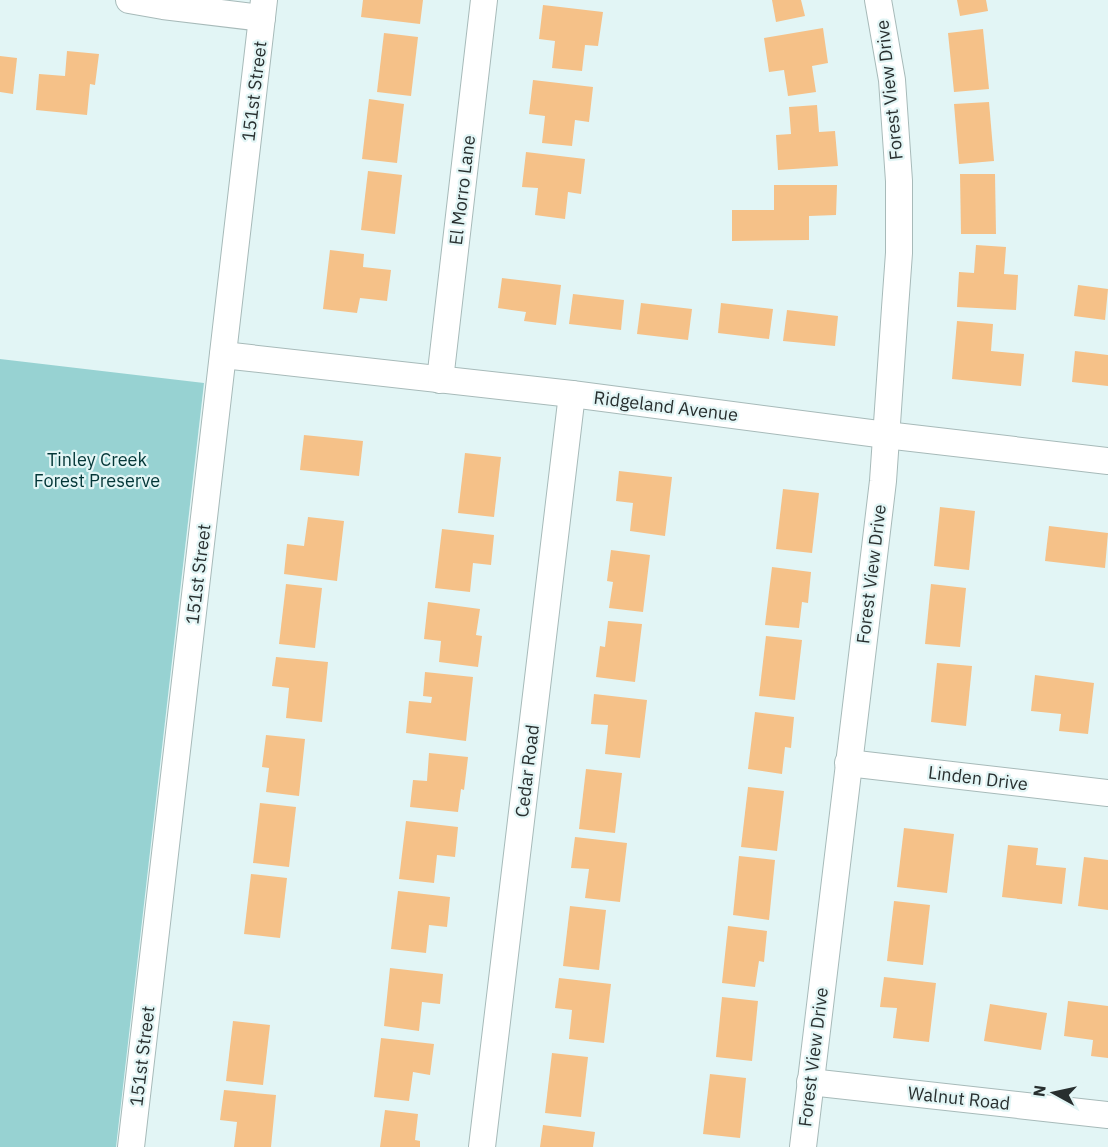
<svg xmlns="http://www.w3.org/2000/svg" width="1108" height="1147" font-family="'IBM Plex Sans',sans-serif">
<rect width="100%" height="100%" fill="#e2f5f5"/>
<polygon fill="#97d2d2" points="0,359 204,383 116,1147 0,1147"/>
<g fill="#f5c188">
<polygon points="363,0 423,0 420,24 361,17"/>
<polygon points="772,0 801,0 805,16 776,22"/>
<polygon points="957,0 986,0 988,11 960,16"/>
<polygon points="543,5 603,12 598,46 585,45 582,71 552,68 555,41 539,39"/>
<polygon points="823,28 828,63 812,66 816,92 788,96 784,70 769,72 764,38"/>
<polygon points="983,29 989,89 954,92 948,33"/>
<polygon points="384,33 418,37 411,96 377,92"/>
<polygon points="67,51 99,54 95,85 90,84 87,115 36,110 39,74 65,76"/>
<polygon points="0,56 17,58 13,94 0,92"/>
<polygon points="533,80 593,87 589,122 575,120 572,146 542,143 545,116 529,114"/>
<polygon points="369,99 404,104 397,163 362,159"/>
<polygon points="989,102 994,161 959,164 954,104"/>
<polygon points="817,105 819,132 835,131 838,166 778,170 776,135 791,134 789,107"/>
<polygon points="526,152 585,159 581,194 568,192 565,219 535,215 538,188 522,187"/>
<polygon points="368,171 402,175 395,234 361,230"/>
<polygon points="960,174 995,174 996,234 961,234"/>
<polygon points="774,185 837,185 836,215 809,216 809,240 732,241 732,210 774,210"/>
<polygon points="976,245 1006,247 1004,274 1018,275 1016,310 957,307 959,272 974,273"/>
<polygon points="330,250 364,254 363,267 391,270 387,301 360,298 357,313 323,309"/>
<polygon points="502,278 561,285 556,325 524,321 526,312 498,308"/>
<polygon points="1078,285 1108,289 1105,320 1074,316"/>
<polygon points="573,294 624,300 621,330 569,324"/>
<polygon points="641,303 692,309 688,340 637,334"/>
<polygon points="721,303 773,309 769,339 718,333"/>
<polygon points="787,310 838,316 835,346 783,341"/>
<polygon points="957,321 993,324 991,351 1024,354 1021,386 952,379"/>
<polygon points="1075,351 1108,355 1108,386 1072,382"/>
<polygon points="304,435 363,441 359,476 300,470"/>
<polygon points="465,453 501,457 494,517 458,513"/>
<polygon points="619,471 672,477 665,536 630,531 633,503 616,501"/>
<polygon points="783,489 819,493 812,553 776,549"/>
<polygon points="940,507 975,511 969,570 934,566"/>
<polygon points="308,517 344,521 337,581 284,574 287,544 304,546"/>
<polygon points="1049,526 1108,533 1105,568 1045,561"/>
<polygon points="442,529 494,535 491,565 473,563 470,592 435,588"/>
<polygon points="611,550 650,555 643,612 609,608 613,582 607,581"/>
<polygon points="772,567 811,572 808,603 802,602 799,628 765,625"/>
<polygon points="286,584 322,588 315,648 279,644"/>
<polygon points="931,584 966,588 960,647 925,644"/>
<polygon points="428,602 480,609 476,635 482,636 478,667 439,662 441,641 424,639"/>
<polygon points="608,621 642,624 635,682 596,677 600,646 605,647"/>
<polygon points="766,636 802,640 795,700 759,696"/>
<polygon points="276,657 328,662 322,722 286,718 289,688 272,686"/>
<polygon points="937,663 972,666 966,726 931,722"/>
<polygon points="425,672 473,677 466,741 406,733 409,701 431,703 432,697 423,696"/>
<polygon points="1035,675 1094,683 1088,734 1059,731 1061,714 1031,711"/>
<polygon points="594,694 647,700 640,758 605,754 608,725 591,724"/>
<polygon points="755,712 794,717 791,748 785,747 782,774 748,769"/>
<polygon points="266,735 305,739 299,796 266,792 269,768 262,767"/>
<polygon points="429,753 468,757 464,790 461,789 458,812 410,807 413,780 427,781"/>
<polygon points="586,769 622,773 615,833 579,829"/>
<polygon points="748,787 784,791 777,851 741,847"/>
<polygon points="260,803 296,807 289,867 253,863"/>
<polygon points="406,821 458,827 455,857 437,855 434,883 399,879"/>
<polygon points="904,828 954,834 947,893 897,887"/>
<polygon points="575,837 627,843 620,902 585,898 589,869 571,868"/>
<polygon points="1008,845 1038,848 1036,865 1066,868 1062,904 1002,897"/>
<polygon points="739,856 775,860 769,920 733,915"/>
<polygon points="1084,857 1108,860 1108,910 1078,906"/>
<polygon points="251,874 287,878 280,938 244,934"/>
<polygon points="398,891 450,897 447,927 429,925 426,953 391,949"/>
<polygon points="894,901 930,905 923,965 887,961"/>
<polygon points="570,906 606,910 599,970 563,966"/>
<polygon points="728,926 767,931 764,962 759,961 755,987 722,983"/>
<polygon points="390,968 443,974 440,1004 422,1002 419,1031 384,1026"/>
<polygon points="884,977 936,983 929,1042 893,1038 897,1008 880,1007"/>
<polygon points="559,978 611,984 604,1043 569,1039 572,1010 555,1008"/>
<polygon points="722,997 758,1001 752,1061 716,1057"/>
<polygon points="1068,1001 1108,1006 1108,1058 1091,1056 1093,1040 1064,1036"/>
<polygon points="990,1004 1047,1013 1041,1050 984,1041"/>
<polygon points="233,1021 270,1025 263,1085 226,1081"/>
<polygon points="381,1038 434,1044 430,1075 413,1072 409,1101 374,1097"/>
<polygon points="552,1053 588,1057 581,1117 545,1113"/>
<polygon points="710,1074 746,1078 740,1138 703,1134"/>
<polygon points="224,1090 276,1095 271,1147 234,1147 237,1122 220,1120"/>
<polygon points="385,1110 418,1114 415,1140 420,1141 420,1147 380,1147"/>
<polygon points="543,1125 595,1132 593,1147 540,1147"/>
</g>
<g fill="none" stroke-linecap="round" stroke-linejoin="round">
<defs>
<g id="minor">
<polyline points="129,0 163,6 262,18"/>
<polyline points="223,355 572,394 886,435 1108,461"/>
<polyline points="440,380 484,0"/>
<polyline points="848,763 1108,793"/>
<polyline points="810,1082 1108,1115"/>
<polyline points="131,1147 264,0"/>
<polyline points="482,1147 572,394"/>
<polyline points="803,1147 883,481 895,308 899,253 899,181 892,80 878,0"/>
</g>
</defs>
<use href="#minor" stroke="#a7bab9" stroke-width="28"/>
<use href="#minor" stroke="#fff" stroke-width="26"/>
</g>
<g text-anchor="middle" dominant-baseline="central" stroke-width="4.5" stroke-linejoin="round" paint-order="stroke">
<g font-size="18" fill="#282f2f" stroke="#e2f5f5">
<text transform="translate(889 90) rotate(-96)">Forest View Drive</text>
<text transform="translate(254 91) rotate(-83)">151st Street</text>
<text transform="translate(462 190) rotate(-83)">El Morro Lane</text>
<text transform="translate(666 406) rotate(7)">Ridgeland Avenue</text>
<text transform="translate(198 574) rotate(-83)">151st Street</text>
<text transform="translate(871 574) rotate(-83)">Forest View Drive</text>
<text transform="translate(527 771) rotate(-83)">Cedar Road</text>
<text transform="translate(978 778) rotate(7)">Linden Drive</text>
<text transform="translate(142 1056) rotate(-83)">151st Street</text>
<text transform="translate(813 1057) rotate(-83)">Forest View Drive</text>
<text transform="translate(959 1098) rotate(6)">Walnut Road</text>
</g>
<g font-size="18" fill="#033637" stroke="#e2f5f5">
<text x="97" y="459">Tinley Creek<tspan x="97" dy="21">Forest Preserve</tspan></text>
</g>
</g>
<g transform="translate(1054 1093) rotate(278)" stroke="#e2f5f5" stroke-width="4.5" paint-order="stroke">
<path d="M0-4.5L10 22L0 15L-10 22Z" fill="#282f2f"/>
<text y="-9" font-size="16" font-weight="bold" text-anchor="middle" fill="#282f2f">N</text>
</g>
</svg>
